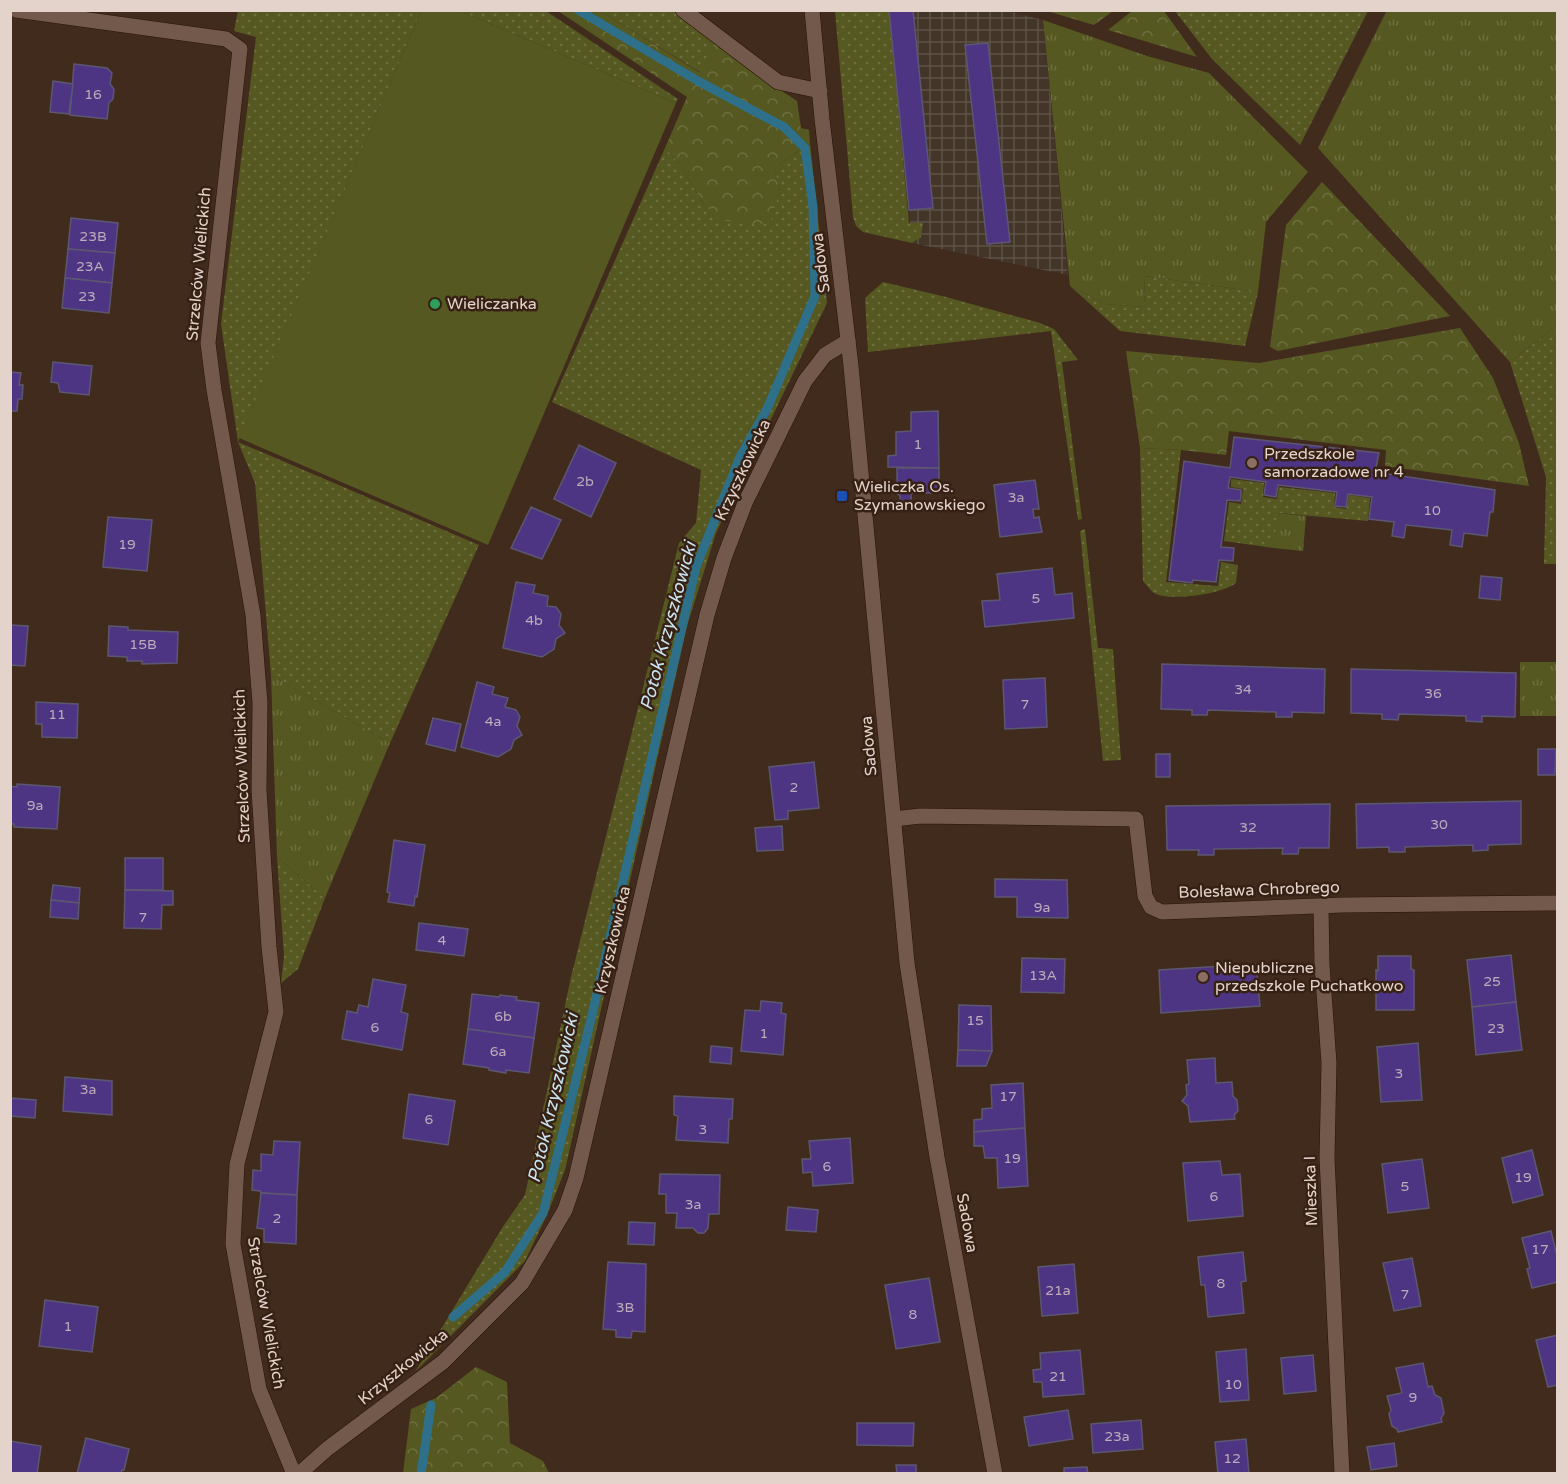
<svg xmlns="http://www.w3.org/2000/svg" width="1568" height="1484" font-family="'Varela Round',sans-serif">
<defs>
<pattern id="industrial-grid" width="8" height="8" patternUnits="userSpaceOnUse" patternTransform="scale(1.5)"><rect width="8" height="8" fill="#433528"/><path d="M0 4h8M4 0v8" fill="none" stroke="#5e5146"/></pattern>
<pattern id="grass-dots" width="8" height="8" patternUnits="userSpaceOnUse" patternTransform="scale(1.5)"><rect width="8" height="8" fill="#565821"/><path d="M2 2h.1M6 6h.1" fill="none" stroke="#6e6f40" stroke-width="1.8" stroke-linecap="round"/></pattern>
<pattern id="forest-crowns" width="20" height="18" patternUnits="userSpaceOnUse" patternTransform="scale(1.5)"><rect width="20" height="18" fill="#565821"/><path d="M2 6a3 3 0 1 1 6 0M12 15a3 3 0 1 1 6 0" fill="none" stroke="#6e6f40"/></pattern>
<pattern id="park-tufts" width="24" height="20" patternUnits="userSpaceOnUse" patternTransform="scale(1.5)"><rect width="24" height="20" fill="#565821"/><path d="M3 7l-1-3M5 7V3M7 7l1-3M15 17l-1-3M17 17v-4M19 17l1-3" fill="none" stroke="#6e6f40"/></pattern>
</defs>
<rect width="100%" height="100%" fill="#412b1d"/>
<polygon fill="url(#industrial-grid)" points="889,11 1008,11 1043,20 1068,275 912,243"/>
<g fill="url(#grass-dots)">
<polygon points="238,11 421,11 238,442 479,545 390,743 271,675 255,483 238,442 221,324 256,37 234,31"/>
<polygon points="460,11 546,11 678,99 676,103"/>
<polygon points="600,11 673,11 715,41 700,72"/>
<polygon points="835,11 889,11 909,223 923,223 921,237 912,243 863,232 856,226 853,217"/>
<polygon points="1175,11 1368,11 1300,145 1212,59"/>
<polygon points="810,143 827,303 716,533 687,626 565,1170 547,1215 525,1261 415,1372 504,1225 525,1195 571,977 679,543 696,523 701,470 552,402 665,148 679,163 704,205 780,191 774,168"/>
<polygon points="1145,276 1258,292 1245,346 1120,331 1070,286 1105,304 1144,307"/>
<polygon points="883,282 946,297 1040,323 1054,329 1078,360 1062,362 1082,519 1078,520 1051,331 868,352 865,298"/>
<polygon points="1557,325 1557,564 1544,564 1546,477 1510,362"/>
<path d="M1140,448L1181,450L1166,582L1218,586L1221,562L1238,565L1236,583C1222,594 1173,601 1156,594C1151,592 1147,585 1143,581Z"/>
<polygon points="1231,479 1264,483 1263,497 1277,499 1279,487 1335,493 1334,507 1346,509 1349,495 1370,498 1368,521 1278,513 1274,548 1224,541 1229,502 1241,504 1243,489 1231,487"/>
<polygon points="1085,529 1098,648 1113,649 1121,760 1103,761 1080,531"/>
<polygon points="277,857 325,898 298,969 281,983 284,956"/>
</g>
<g fill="url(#forest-crowns)">
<polygon points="558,11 600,11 699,72 715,41 761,77 797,101 801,128 809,130 810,143 774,168 780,191 770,224 747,224 722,220 704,205 679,163 665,148 687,97"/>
<polygon points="1047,11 1113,10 1113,11 1094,25"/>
<polygon points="1132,11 1164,11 1197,57 1108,30"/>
<polygon points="1322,182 1450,316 1278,351 1270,347 1286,225"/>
<polygon points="1460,328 1493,378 1519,443 1529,486 1385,466 1386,450 1229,431 1226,455 1181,450 1140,448 1126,351 1259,363"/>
<polygon points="476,1367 507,1382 510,1443 543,1461 549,1473 403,1473 411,1409 436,1398"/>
</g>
<g fill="url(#park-tufts)">
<polygon points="1387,10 1557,11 1557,325 1510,362 1318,148"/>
<polygon points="1043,20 1147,56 1209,73 1308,172 1266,222 1258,292 1145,276 1144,307 1105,304 1070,286"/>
<polygon points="1277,513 1306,516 1303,551 1274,548"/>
<rect x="1520" y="662" width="37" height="54"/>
<polygon points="271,675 390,743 325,898 277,857"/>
</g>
<polygon fill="#565821" points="421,11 460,11 676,103 488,545 239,438"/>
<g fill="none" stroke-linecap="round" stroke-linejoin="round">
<g stroke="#2e7089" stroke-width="9">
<polyline points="453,1317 505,1272 543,1213 592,1015 696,567 740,457 767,409 815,296 813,207 805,148 784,127 698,81 578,10"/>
<polyline points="421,1474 431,1405"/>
</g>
</g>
<g fill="#4d3584" stroke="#5c5771" stroke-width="1.5">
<polygon points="889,10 913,10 933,208 909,210"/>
<polygon points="988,43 1010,242 987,244 965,45"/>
<polygon points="74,64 107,68 112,73 110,84 114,89 113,99 109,103 107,119 70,115"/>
<polygon points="53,81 73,84 69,114 50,112"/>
<polygon points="71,218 118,223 115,253 68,249"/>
<polygon points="68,249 115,253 112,283 65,278"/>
<polygon points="65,278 112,283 109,313 62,308"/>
<polygon points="53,362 92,366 89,395 60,392 58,383 51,382"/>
<polygon points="10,372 21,373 19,385 23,385 22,399 18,399 17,411 10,411"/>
<polygon points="938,411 939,468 888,467 888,456 896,455 896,432 911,431 911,412"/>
<polygon points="1234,437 1379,453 1375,472 1495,490 1493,512 1490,512 1487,536 1464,533 1462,547 1450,545 1452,530 1406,525 1404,538 1392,536 1394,522 1369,519 1372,497 1348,494 1346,507 1335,506 1337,492 1278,485 1276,497 1264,495 1266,482 1230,477 1228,488 1241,490 1241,495 1240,501 1227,500 1221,547 1234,548 1233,561 1219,560 1216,582 1193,580 1192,583 1169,580 1184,461 1230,468"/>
<polygon points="579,445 616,463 591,517 554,499"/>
<polygon points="897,468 939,468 939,493 911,493 911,501 900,501 900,495 897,494"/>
<polygon points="1035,480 1039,509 1033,509 1034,518 1039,517 1042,532 1000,537 994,485"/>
<polygon points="531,507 561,520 542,559 511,548"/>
<polygon points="108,517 152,520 147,571 103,567"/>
<polygon points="1052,568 1055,595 1072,593 1074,618 985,627 982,601 1000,600 997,574"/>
<polygon points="1481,576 1502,578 1500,600 1479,598"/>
<polygon points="516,582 535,585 533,593 548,596 547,606 556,607 561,614 559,625 565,633 556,639 554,649 542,657 503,648"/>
<polygon points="10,625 28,626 25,666 10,665"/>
<polygon points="109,626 128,627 128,630 178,632 177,663 142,664 142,661 127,661 127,657 108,656"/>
<polygon points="1162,664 1325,669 1324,713 1292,712 1292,717 1276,717 1276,712 1208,710 1207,715 1192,715 1192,710 1161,709"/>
<polygon points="1351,669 1516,673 1515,717 1482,716 1482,722 1466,721 1466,716 1399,714 1398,720 1382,719 1382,714 1351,713"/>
<polygon points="1045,678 1047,727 1005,729 1003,680"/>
<polygon points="477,682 494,687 492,694 508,698 505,707 516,710 520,717 517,726 522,735 514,740 511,749 498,757 461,747"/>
<polygon points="36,702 78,704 77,738 42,737 42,724 36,724"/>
<polygon points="433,718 461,724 455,751 426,744"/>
<polygon points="1538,749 1556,749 1555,775 1538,775"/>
<rect x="1156" y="754" width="14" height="23"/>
<polygon points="814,762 819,808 788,811 788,819 775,820 769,767"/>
<polygon points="17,784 60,787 57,829 14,827 14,824 10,824 10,786 17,787"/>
<polygon points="1521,801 1521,844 1488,845 1488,850 1473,851 1473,845 1405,847 1405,852 1389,852 1389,847 1357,848 1356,804"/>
<polygon points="1330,804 1329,848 1299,848 1298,854 1282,854 1283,848 1214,849 1214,855 1198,855 1199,850 1167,850 1166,806"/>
<polygon points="782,826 783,850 757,851 755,828"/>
<polygon points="394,840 425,845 417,897 415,896 414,906 388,902 390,893 387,892"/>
<rect x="125" y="858" width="38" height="32"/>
<polygon points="995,879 1067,880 1068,918 1017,917 1017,897 995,897"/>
<polygon points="53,885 80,888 79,903 51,900"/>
<polygon points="125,890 173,891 173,905 162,905 161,929 124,928"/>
<polygon points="51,900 79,903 78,919 50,917"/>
<polygon points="419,923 468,929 464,956 416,950"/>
<polygon points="1511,955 1516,1002 1472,1007 1467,960"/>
<polygon points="1378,956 1411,956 1411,969 1414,970 1414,1010 1376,1010 1376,970 1378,971"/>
<polygon points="1022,958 1065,959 1064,993 1021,992"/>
<polygon points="1256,964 1260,1006 1161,1013 1159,970"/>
<polygon points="373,979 406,985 401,1012 408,1014 402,1050 342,1039 347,1011 357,1013 359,1005 368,1007"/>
<polygon points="472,994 499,997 500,995 517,997 516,1000 539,1003 534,1038 468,1029"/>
<polygon points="761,1001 782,1003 781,1013 786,1014 783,1055 741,1051 745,1010 760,1011"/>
<polygon points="1516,1002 1522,1050 1476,1055 1472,1007"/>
<polygon points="959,1005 991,1006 992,1051 958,1050"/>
<polygon points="468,1029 534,1038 529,1073 506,1070 506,1073 489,1070 489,1068 463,1064"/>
<polygon points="1418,1043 1422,1100 1381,1102 1377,1047"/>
<polygon points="711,1046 732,1048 731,1064 710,1062"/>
<polygon points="958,1050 992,1051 986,1066 957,1066"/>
<polygon points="1215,1058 1216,1083 1232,1082 1233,1096 1237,1100 1238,1111 1234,1115 1235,1119 1190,1122 1188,1106 1182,1101 1187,1095 1186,1085 1189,1084 1187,1060"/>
<polygon points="65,1077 112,1081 112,1115 63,1111"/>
<polygon points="1023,1083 1025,1128 974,1132 974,1120 982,1119 982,1109 992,1108 991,1085"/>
<polygon points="409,1094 455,1101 448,1145 403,1138"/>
<polygon points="674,1096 733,1099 732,1119 729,1119 728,1143 676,1140 678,1116 674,1115"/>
<polygon points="10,1098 36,1100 35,1118 10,1116"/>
<polygon points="1025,1128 1028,1186 998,1188 997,1158 985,1158 983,1146 974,1146 974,1132"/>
<polygon points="850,1138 853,1183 813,1186 812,1172 803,1173 802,1159 811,1159 809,1141"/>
<polygon points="274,1141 300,1142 297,1195 261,1193 260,1191 252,1190 253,1170 261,1171 261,1154 273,1155"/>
<polygon points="1532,1150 1543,1195 1513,1203 1502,1158"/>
<polygon points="1422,1159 1429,1208 1388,1213 1382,1164"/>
<polygon points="1220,1161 1222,1175 1240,1174 1243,1216 1188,1221 1183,1163"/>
<polygon points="660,1174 720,1175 719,1214 709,1214 708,1228 704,1233 698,1233 693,1228 676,1228 677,1213 666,1213 666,1194 659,1194"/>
<polygon points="261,1193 297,1195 296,1244 264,1242 264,1229 257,1228"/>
<polygon points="788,1207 818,1210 816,1232 786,1230"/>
<polygon points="629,1222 655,1223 654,1245 628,1244"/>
<polygon points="1551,1231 1558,1260 1558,1282 1532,1288 1527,1269 1530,1268 1522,1238"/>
<polygon points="1243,1252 1246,1281 1241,1282 1244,1313 1208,1317 1205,1285 1201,1285 1198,1257"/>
<polygon points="1412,1258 1421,1306 1394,1311 1383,1263"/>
<polygon points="608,1262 646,1264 645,1332 632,1331 631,1338 616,1337 616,1330 603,1329"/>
<polygon points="1074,1264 1078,1313 1042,1316 1038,1267"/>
<polygon points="929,1278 940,1342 896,1349 885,1285"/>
<polygon points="45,1300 98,1307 92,1352 39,1346"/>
<polygon points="1558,1335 1558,1385 1548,1387 1536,1340"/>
<polygon points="1246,1349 1249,1400 1220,1402 1216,1352"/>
<polygon points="1080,1350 1084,1394 1043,1397 1042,1382 1034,1382 1033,1370 1041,1369 1040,1353"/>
<polygon points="1313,1355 1316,1391 1284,1394 1281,1358"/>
<polygon points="1423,1363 1428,1387 1432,1386 1435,1395 1441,1398 1444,1413 1441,1418 1442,1422 1398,1432 1397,1429 1392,1426 1389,1414 1391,1410 1387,1396 1402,1393 1396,1368"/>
<polygon points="1068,1410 1073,1439 1029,1446 1024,1417"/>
<polygon points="1141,1420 1143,1449 1093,1453 1091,1424"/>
<polygon points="857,1423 914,1423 913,1446 857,1445"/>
<polygon points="86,1438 129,1449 124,1470 122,1470 121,1474 77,1474"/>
<polygon points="1246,1439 1249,1474 1218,1474 1215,1442"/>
<polygon points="10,1441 41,1446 37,1474 10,1474"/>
<polygon points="1394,1443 1397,1466 1371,1470 1367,1447"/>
<polygon points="896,1465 916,1465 916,1474 897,1474"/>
<polygon points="1087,1467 1088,1474 1064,1474 1064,1468"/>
</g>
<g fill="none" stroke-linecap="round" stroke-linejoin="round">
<defs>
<g id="minor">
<polyline points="16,10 226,39 240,49 208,343 214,390 253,615 260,703 259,790 269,947 276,1012 237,1164 233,1244 259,1389 294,1474"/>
<polyline points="683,10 778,82 820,91"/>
<polyline points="812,10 822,119 851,366 907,963 937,1157 995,1474"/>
<polyline points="894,819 920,816 1136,819 1145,896 1151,907 1162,912 1343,905 1558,903"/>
<polyline points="1321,906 1322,965 1329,1063 1327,1158 1342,1474"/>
<polyline points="299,1474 327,1449 443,1362 522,1283 565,1210 576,1178 707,615 724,558 745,503 805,381 825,355 848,341"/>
</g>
</defs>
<use href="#minor" stroke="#271306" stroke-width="16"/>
<use href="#minor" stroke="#73594b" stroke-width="15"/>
</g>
<circle fill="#2e9e5b" stroke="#372114" stroke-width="2" cx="435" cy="304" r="6"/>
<g fill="#8d6e63" stroke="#372114" stroke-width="2">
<circle cx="1252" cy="463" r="6"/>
<circle cx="1203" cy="977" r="6"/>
</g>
<rect fill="#1a4fb4" stroke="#372114" stroke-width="2" x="836" y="490" width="12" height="12" rx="3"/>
<g text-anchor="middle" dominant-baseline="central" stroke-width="5" stroke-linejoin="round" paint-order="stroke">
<g font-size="14" fill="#beacb9">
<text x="93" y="94">16</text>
<text x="93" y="236">23B</text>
<text x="90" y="266">23A</text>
<text x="87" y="296">23</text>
<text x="918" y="444">1</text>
<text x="585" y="481">2b</text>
<text x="1016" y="497">3a</text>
<text x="1432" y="510">10</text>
<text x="127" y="544">19</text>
<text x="1036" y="598">5</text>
<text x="534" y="620">4b</text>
<text x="143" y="644">15B</text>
<text x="1243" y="689">34</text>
<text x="1433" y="693">36</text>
<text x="1025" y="704">7</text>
<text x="57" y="714">11</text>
<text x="493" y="721">4a</text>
<text x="794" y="787">2</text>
<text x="35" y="805">9a</text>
<text x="1439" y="824">30</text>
<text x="1248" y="827">32</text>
<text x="1042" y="907">9a</text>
<text x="143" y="917">7</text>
<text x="442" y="940">4</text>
<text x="1043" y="975">13A</text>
<text x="1492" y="981">25</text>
<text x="503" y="1016">6b</text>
<text x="975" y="1020">15</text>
<text x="375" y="1027">6</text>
<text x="1496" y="1028">23</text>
<text x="764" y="1033">1</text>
<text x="498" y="1051">6a</text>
<text x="1399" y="1073">3</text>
<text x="88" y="1089">3a</text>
<text x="1008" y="1096">17</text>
<text x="429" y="1119">6</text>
<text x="703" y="1129">3</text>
<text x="1012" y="1158">19</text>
<text x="827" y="1166">6</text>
<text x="1523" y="1177">19</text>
<text x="1405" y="1186">5</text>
<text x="1214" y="1196">6</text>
<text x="693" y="1204">3a</text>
<text x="277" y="1218">2</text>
<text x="1540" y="1249">17</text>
<text x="1221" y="1283">8</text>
<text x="1058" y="1290">21a</text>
<text x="1405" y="1294">7</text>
<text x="625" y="1307">3B</text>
<text x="913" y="1314">8</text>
<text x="68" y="1326">1</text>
<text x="1058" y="1376">21</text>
<text x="1233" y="1384">10</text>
<text x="1413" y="1397">9</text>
<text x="1117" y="1436">23a</text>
<text x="1232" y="1458">12</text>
</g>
<g font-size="16" fill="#e3d3cb" stroke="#372114">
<text transform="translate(821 263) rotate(-97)">Sadowa</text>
<text transform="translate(199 264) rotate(-85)">Strzelców Wielickich</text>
<text transform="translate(743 470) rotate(-65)">Krzyszkowicka</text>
<text transform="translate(869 746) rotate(-95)">Sadowa</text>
<text transform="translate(242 766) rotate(-92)">Strzelców Wielickich</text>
<text transform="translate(1259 890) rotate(-2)">Bolesława Chrobrego</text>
<text transform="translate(613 940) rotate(-77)">Krzyszkowicka</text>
<text transform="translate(1311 1191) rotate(-92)">Mieszka I</text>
<text transform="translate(967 1223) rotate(80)">Sadowa</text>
<text transform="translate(266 1313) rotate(80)">Strzelców Wielickich</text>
<text transform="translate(403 1367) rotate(-39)">Krzyszkowicka</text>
</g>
<g font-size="16" fill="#e3d3cb" stroke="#372114" text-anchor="start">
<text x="447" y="304">Wieliczanka</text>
<text x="1264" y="454">Przedszkole<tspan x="1264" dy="18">samorzadowe nr 4</tspan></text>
<text x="854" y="487">Wieliczka Os.<tspan x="854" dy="18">Szymanowskiego</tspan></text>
<text x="1215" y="968">Niepubliczne<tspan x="1215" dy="18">przedszkole Puchatkowo</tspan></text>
</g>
<g font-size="18" font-style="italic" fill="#cae4ef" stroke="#372114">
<text transform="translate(668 626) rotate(-75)">Potok Krzyszkowicki</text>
<text transform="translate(553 1098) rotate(-77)">Potok Krzyszkowicki</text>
</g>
</g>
<rect width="1568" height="1484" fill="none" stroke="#e3d3cb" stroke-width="24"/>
</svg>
